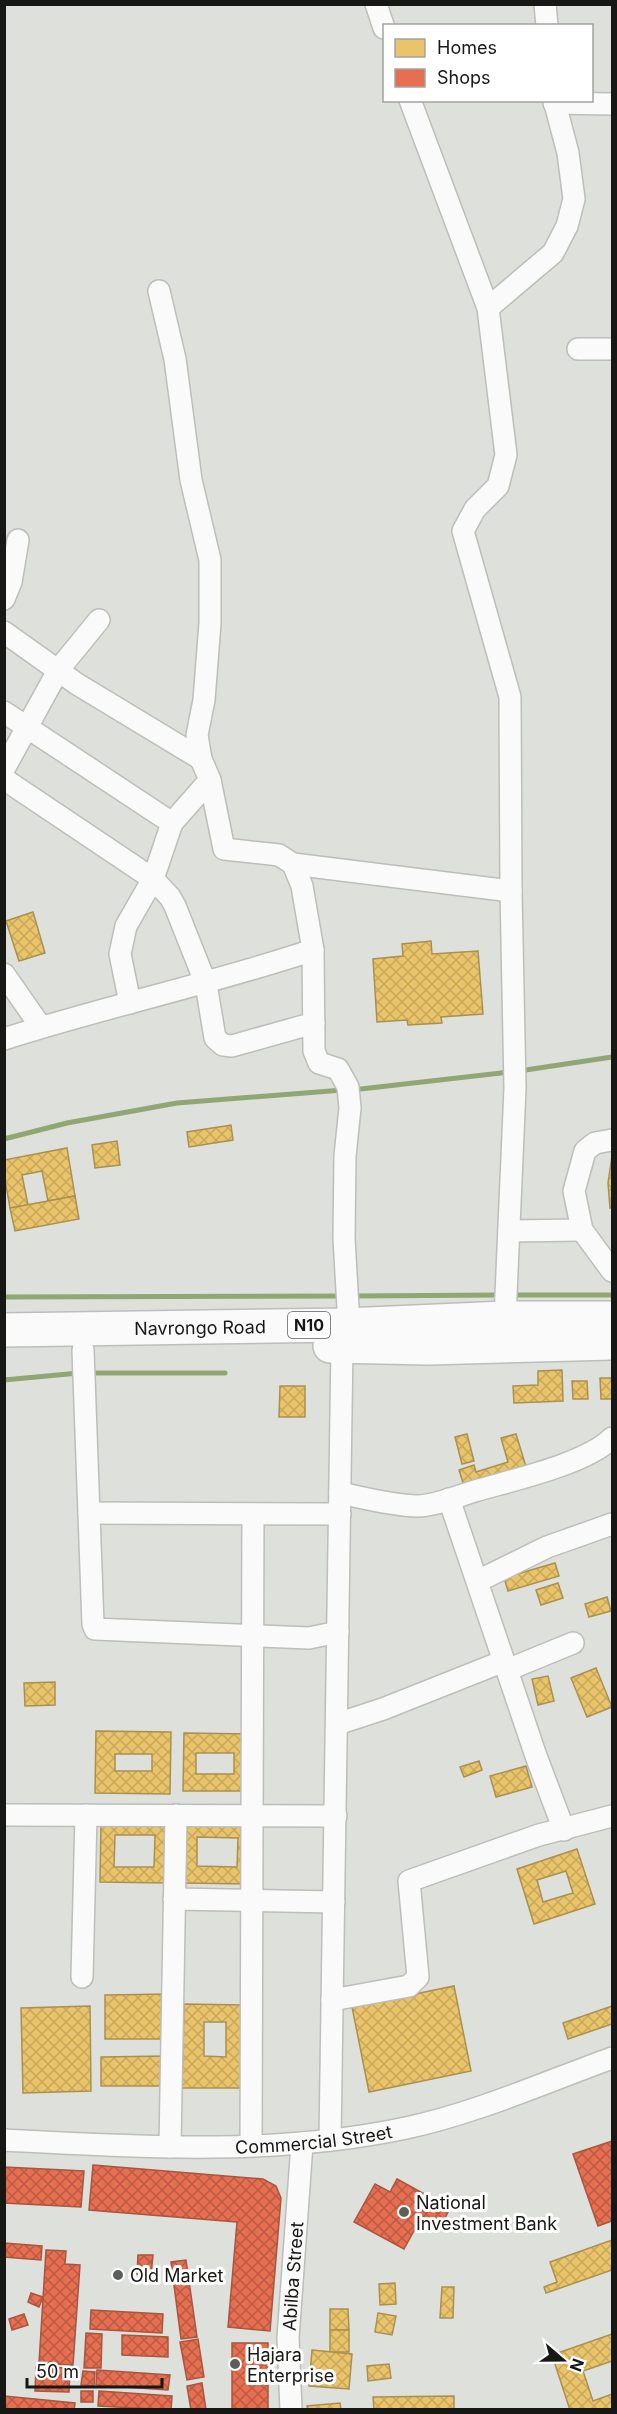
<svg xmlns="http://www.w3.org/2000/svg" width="617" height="2414" font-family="Inter,sans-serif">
<defs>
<pattern id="homes-cross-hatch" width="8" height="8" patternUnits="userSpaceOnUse" patternTransform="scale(1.5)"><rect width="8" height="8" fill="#e9c46a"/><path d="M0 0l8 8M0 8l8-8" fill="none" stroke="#c7a85b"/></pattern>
<pattern id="shops-cross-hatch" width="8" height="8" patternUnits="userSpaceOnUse" patternTransform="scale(1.5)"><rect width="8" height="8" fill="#e76f51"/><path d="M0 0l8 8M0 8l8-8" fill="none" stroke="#ba5a42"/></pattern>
</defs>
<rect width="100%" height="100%" fill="#dee0db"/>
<g fill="url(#homes-cross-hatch)" stroke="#aa9050" stroke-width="1.5" fill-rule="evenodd">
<polygon points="33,912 45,953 19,961 6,921"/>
<polygon points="431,941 432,954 478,951 483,1014 441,1017 442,1023 408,1025 407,1020 377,1022 373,959 403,956 402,944"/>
<polygon points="231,1125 233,1140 189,1147 187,1132"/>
<polygon points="117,1141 120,1165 95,1168 92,1145"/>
<polygon points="67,1148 75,1196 48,1201 42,1171 22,1175 28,1205 10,1208 4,1175 4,1160"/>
<polygon points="612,1156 612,1207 610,1208 608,1183"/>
<polygon points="75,1196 79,1219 15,1231 10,1208"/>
<polygon points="562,1370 563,1401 514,1403 513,1386 538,1385 538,1371"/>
<polygon points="600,1378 612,1378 612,1399 601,1399"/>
<polygon points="572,1381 587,1381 588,1399 573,1399"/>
<polygon points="280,1386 305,1386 305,1417 279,1417"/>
<polygon points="467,1434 474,1461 462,1464 455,1437"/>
<polygon points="516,1434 527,1470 465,1489 459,1470 474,1465 476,1472 508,1462 501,1438"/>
<polygon points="555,1563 559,1576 508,1591 504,1578"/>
<polygon points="558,1583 563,1598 541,1605 536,1590"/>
<polygon points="607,1597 611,1611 589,1617 585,1604"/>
<polygon points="596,1668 612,1707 587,1717 571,1678"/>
<polygon points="548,1676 554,1701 538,1705 532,1679"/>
<polygon points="55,1682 55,1705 25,1706 24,1683"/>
<path d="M96,1731L171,1732L170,1794L95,1793ZM115,1754H152V1771H115Z"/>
<path d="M184,1733L250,1734L249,1791H183ZM196,1753H234V1774H196Z"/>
<polygon points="479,1761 482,1770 464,1777 460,1767"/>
<polygon points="526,1766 532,1787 496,1797 490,1776"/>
<path d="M101,1822L168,1823L167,1883L100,1882ZM115,1835H155L154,1867H114Z"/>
<path d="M183,1825H251L250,1884L182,1883ZM197,1837L238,1838L237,1867L197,1866Z"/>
<path d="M577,1849L595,1904L534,1924L517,1869ZM566,1871L573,1893L543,1902L537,1880Z"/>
<polygon points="454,1986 471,2071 369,2092 352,2007"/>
<polygon points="169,1994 169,2039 105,2039 105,1995"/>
<path d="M184,2004L244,2005L243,2088H182ZM204,2022H226V2057L204,2056Z"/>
<polygon points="90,2006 91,2091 23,2093 21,2008"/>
<polygon points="612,2006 612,2024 568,2039 563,2023"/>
<polygon points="165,2056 165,2086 101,2086 101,2057"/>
<polygon points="612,2240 612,2270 546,2293 544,2287 557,2282 550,2262"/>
<polygon points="395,2283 396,2304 380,2305 379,2284"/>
<polygon points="442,2287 454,2287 453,2318 440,2318"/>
<polygon points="330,2309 348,2309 349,2330 330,2330"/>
<polygon points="378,2313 396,2316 392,2335 375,2332"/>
<rect x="330" y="2330" width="19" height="22"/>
<polygon points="612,2334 612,2363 612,2361 583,2371 593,2401 612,2394 612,2410 570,2410 552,2355"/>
<polygon points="312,2350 352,2354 349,2389 309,2386"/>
<polygon points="389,2364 391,2378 368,2381 367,2366"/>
<polygon points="454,2396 454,2410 374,2410 373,2397"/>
<polygon points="340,2403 341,2410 308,2410 307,2406"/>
</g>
<g fill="url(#shops-cross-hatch)" stroke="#a9553f" stroke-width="1.5">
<polygon points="612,2141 612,2221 598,2226 573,2154"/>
<polygon points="93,2165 263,2179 276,2186 281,2198 270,2331 228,2327 237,2222 89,2210"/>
<polygon points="4,2167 84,2171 81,2207 4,2203"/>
<polygon points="397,2179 450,2208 441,2226 422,2216 404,2249 354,2222 375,2184 390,2192"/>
<polygon points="4,2243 42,2246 41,2260 4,2257"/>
<polygon points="46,2250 66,2251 65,2264 80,2265 73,2365 39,2363"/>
<polygon points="138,2255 153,2255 151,2275 137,2274"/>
<polygon points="186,2260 197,2337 181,2339 171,2262"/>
<polygon points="31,2293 43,2297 39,2307 28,2302"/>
<polygon points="91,2310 163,2314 162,2333 90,2329"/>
<polygon points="24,2314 28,2325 12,2330 9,2319"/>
<polygon points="86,2333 102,2334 101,2368 84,2368"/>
<polygon points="122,2335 168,2337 168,2357 122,2355"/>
<polygon points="198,2339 204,2377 187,2380 180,2342"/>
<rect x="232" y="2343" width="36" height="67"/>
<polygon points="36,2367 70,2368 69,2392 35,2391"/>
<polygon points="97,2370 170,2375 168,2390 96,2385"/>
<polygon points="83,2371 95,2372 94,2386 81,2385"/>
<polygon points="202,2383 206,2410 191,2410 187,2386"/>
<rect x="81" y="2391" width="12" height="11"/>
<polygon points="99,2391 172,2396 171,2410 98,2406"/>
<polygon points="4,2396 75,2403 74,2410 4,2410"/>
</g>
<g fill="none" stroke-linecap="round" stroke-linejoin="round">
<g stroke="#91a773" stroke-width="5">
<polyline points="519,1071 612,1057"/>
<polyline points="352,1090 510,1072"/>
<polyline points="4,1139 67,1123 177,1103 343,1090"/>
<polyline points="512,1295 612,1295"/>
<polyline points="353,1296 500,1295"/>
<polyline points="4,1297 344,1296"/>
<polyline points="89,1373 225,1373"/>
<polyline points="4,1380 79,1373"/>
</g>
<defs>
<g id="minor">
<polyline points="376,4 384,28"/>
<polyline points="545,4 547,26"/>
<polyline points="410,100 488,308 506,455 498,486 475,509 463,531 510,697 511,891 515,1088 505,1318"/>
<polyline points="554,103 612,104"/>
<polyline points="159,291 175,359 191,480 210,560 210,623 204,700 197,735 201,759 210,780 224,849 279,855 293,864 302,886 313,950 314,1051 319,1063 338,1069 348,1087 350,1108 345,1156 344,1238 348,1308 342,1346 330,2140"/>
<polyline points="488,308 553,253 567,226 574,199 568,153 554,100"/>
<polyline points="578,349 612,349"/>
<polyline points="4,599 11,582 18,540"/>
<polyline points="4,632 77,684 201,759"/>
<polyline points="4,712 172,823 210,780"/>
<polyline points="4,769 59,669 99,620"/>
<polyline points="4,779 153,879 170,897 175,906 206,984 215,1038 223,1045 232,1046 314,1023"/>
<polyline points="293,864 511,891"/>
<polyline points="4,974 41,1027"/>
<polyline points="130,1003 120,954 126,926 153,879 172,823"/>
<path d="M4,1039C107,1006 211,984 313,950"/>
<polyline points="612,1140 595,1143 585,1151 574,1191 582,1230 612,1271"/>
<polyline points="510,1231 582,1230"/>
<polyline points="83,1350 93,1624 95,1629 309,1638 338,1632"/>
<path d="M340,1493C365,1498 391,1505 417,1506C436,1506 458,1496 475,1491C512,1480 586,1464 612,1438"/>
<polyline points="449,1499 536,1756 564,1830"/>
<polyline points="89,1513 340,1514"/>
<polyline points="478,1581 547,1547 612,1524"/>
<polyline points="507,1670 573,1643"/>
<polyline points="337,1724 383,1709 504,1661"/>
<polyline points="4,1815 336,1816"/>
<polyline points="174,1899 334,1902"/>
<polyline points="82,1977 86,1815"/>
<polyline points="332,2000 409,1986 418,1977 409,1881 539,1835 612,1816"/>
<path id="s1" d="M4,2140C138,2147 274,2156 406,2128C476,2113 546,2082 612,2058"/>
<polyline points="251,2145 253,1514"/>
<polyline points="170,2147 176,1815"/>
<path id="s2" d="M291,2410L288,2338L302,2144"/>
</g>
<g id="trunk">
<path id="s3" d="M4,1330L346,1325L505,1318H612"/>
<polyline points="330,1346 429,1348 612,1343"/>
</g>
</defs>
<use href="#minor" stroke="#bcbeba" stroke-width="24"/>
<use href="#trunk" stroke="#bcbeba" stroke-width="36"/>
<use href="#minor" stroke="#fafafa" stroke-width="21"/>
<use href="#trunk" stroke="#fafafa" stroke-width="33"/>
</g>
<g fill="#5d5e5a" stroke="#fff" stroke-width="2">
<circle cx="404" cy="2212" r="6"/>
<circle cx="118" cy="2275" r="6"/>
<circle cx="235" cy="2364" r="6"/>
</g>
<g text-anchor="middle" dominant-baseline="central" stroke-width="6" stroke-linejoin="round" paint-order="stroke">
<rect fill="#fff" stroke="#5d5d5b" stroke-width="1.5" x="288" y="1312" width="42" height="26" rx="4.5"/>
<g font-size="16" font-weight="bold" fill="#171815">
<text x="309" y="1325">N10</text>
</g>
<g font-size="18" fill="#171815" stroke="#fff">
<text stroke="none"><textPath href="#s3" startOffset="196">Navrongo Road</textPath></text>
<text stroke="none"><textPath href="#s1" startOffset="310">Commercial Street</textPath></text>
<text stroke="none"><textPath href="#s2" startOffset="134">Abilba Street</textPath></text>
</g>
<g font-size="18" fill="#171815" stroke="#fff" text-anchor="start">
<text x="416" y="2202">National<tspan x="416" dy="21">Investment Bank</tspan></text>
<text x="130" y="2275">Old Market</text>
<text x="247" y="2354">Hajara<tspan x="247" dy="21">Enterprise</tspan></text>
</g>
</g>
<rect width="617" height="2414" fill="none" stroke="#171815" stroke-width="12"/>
<rect x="383" y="24" width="210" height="78" fill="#ffffff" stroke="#a2a3a1" stroke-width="1.5"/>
<rect x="395" y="39" width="30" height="18" fill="#e9c46a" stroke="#a2a3a1" stroke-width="1.5"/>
<text x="437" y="54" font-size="18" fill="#171815">Homes</text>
<rect x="395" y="69" width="30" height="18" fill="#e76f51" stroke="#a2a3a1" stroke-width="1.5"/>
<text x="437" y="84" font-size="18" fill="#171815">Shops</text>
<g transform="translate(563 2360) rotate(110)" stroke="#ffffff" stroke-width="4.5" paint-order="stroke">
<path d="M0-4.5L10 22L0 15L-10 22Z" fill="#171815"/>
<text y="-9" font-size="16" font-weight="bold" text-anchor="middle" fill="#171815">N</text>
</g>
<path d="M27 2378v9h135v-9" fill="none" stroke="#171815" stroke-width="3"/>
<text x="36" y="2378" font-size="18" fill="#171815" stroke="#ffffff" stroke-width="4.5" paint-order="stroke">50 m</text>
</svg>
